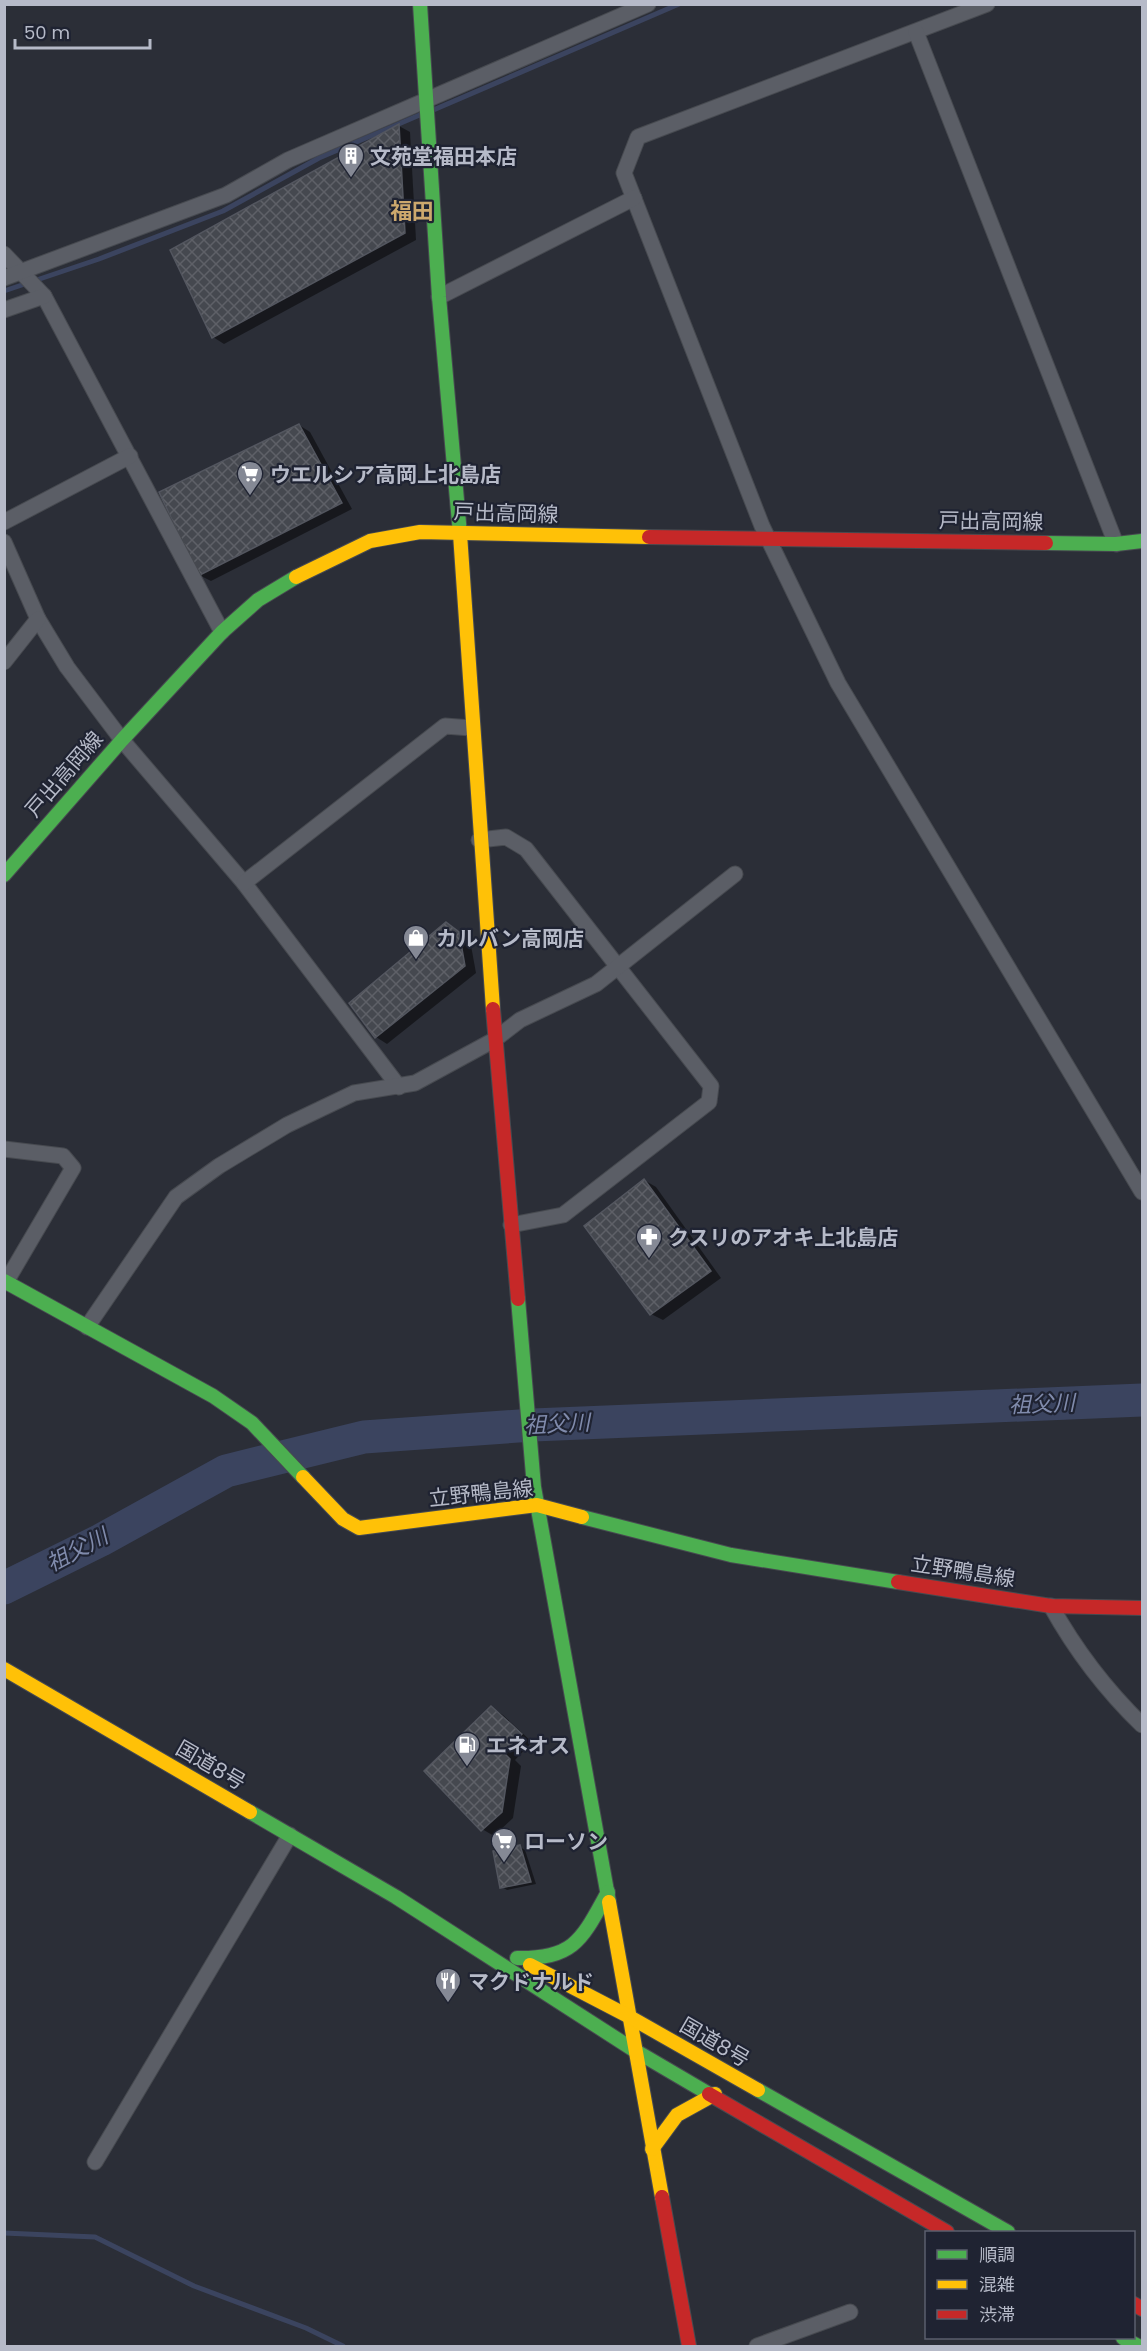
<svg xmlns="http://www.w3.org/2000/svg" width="1147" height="2351" font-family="Poppins,'Noto Sans JP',sans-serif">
<defs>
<pattern id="building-cross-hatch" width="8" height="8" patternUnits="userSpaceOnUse" patternTransform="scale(1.5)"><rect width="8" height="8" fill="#45484f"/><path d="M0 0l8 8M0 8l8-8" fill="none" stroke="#5e6067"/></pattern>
</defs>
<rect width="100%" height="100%" fill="#2b2e37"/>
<g fill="#0007">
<polygon points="399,126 410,132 416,240 224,344 213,337"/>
<polygon points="299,425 310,432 352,509 211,581 199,575"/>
<polygon points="447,924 470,940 476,973 387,1044 376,1037"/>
<polygon points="644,1180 656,1187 721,1278 663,1320 651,1314"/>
<polygon points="492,1708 503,1715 532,1742 515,1760 521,1766 513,1818 494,1836 482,1829"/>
<polygon points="520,1847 525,1850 536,1884 507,1890 502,1887"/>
</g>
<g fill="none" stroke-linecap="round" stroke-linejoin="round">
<g stroke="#3b445f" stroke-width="5">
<polyline points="431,111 679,4"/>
<polyline points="4,291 99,259 223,211 319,158 422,114"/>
<polyline points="4,2233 95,2237 194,2286 306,2328 343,2346"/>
</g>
<polyline stroke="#3b445f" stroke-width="33" points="4,1588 101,1540 226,1471 364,1437 533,1425 1142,1400"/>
</g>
<g fill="url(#building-cross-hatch)" stroke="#53565f" stroke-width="1.5">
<polygon points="399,124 405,233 212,338 170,250"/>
<polygon points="299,424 342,503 198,576 159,492"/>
<polygon points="446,922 459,932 465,966 375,1038 349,1003"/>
<polygon points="644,1179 711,1271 650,1315 584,1226"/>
<polygon points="491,1706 522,1734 504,1753 510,1759 502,1812 481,1831 424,1771"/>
<polygon points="520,1845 531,1882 500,1888 493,1851"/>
</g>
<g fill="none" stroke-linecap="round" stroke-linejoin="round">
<defs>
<g id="street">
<polyline points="987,4 638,137 624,173 762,526 838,683 1142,1192"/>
<polyline points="916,32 1116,544"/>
<polyline points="4,254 44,296 222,632"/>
<polyline points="4,278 226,195 288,160 648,4"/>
<polyline points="439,297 634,198"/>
<polyline points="4,310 44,296"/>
<polyline points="4,522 130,456"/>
<polyline points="4,542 38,619 67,667 122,740 244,883 399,1087"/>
<polyline points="4,662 38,619"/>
<polyline points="479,840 506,837 526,849 711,1086 709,1102 563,1215 511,1225"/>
<polyline points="244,883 445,726 471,728"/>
<polyline points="4,1149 63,1156 73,1168 6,1282"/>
<polyline points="87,1327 176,1197 219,1166 287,1125 354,1093 415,1083 494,1040 520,1020 596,984 735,874"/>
<path d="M1051,1606C1076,1651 1105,1689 1142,1725"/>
<polyline points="95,2162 290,1835"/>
<polyline points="757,2346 850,2312"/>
</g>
<g id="fast">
<polyline points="420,4 439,297 460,534"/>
<polyline points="1046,543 1116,544 1142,541"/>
<polyline points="4,875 122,740 222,632 258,600 296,577"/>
<polyline points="4,1281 213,1396 252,1423 303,1477"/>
<polyline points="518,1299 534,1487 609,1902"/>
<polyline points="582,1517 731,1555 898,1582"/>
<polyline points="250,1812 396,1897 634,2050 709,2094"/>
<path d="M517,1958C575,1959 582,1939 608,1892"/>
<polyline points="758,2090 1008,2232"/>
<polyline points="1123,2338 1138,2346"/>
</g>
<g id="slow">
<polyline points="460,534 493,1009"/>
<polyline points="296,577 370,541 420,532 649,537"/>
<polyline points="303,1477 343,1519 359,1528 537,1505 582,1517"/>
<polyline points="4,1669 250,1812"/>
<polyline points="609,1902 662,2197"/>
<polyline points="530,1965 628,2016 758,2090"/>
<polyline points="652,2149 677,2115 715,2094"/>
</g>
<g id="jam">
<polyline points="649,537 1046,543"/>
<polyline points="493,1009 518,1299"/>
<polyline points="898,1582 1051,1606 1142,1608"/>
<polyline points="709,2094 947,2232"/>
<polyline points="662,2197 689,2346"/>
<polyline points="1134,2304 1142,2309"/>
</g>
</defs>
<use href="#street" stroke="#474a50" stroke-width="17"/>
<use href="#fast" stroke="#474a50" stroke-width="16"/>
<use href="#slow" stroke="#474a50" stroke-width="16"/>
<use href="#jam" stroke="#474a50" stroke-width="16"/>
<use href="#street" stroke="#5b5e66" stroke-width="15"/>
<use href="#fast" stroke="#4caf50" stroke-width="14"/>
<use href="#slow" stroke="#ffc107" stroke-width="14"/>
<use href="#jam" stroke="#c62828" stroke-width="14"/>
</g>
<defs>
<symbol id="building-pin" viewBox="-11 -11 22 30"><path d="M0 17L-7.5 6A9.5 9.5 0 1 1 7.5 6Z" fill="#858995" stroke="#1f2332"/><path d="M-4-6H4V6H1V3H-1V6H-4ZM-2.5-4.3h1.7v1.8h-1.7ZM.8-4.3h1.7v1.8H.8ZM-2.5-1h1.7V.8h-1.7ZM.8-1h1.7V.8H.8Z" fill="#fff"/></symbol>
<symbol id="supermarket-pin" viewBox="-11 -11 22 30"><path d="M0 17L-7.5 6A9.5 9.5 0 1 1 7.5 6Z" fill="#858995" stroke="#1f2332"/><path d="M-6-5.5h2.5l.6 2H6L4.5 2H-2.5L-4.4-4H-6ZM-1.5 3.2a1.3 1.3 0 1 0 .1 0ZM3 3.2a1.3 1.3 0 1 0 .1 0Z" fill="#fff"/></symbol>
<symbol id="shop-pin" viewBox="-11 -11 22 30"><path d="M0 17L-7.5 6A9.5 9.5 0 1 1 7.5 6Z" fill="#858995" stroke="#1f2332"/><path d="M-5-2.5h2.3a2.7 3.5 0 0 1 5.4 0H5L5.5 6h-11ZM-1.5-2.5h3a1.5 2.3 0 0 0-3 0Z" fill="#fff"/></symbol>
<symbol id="pharmacy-pin" viewBox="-11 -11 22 30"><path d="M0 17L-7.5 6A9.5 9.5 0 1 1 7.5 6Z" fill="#858995" stroke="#1f2332"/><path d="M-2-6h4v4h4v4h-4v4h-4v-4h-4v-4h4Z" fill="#fff"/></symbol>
<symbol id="fuel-pin" viewBox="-11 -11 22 30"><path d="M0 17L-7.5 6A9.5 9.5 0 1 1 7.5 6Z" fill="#858995" stroke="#1f2332"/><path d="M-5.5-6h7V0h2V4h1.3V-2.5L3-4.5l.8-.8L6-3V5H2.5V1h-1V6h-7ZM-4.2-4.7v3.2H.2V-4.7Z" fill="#fff"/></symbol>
<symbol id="restaurant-pin" viewBox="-11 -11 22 30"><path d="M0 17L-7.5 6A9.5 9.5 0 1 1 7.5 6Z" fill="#858995" stroke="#1f2332"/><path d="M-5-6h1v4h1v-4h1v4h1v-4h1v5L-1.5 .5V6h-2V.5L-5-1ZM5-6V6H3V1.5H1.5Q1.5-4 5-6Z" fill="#fff"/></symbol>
</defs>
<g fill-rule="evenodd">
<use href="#building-pin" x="336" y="141" width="30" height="40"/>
<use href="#supermarket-pin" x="235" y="459" width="30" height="40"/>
<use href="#shop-pin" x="401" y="923" width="30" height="40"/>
<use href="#pharmacy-pin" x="634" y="1222" width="30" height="40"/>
<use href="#fuel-pin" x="452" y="1730" width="30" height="40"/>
<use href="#supermarket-pin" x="489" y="1826" width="30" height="40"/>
<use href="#restaurant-pin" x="433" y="1966" width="30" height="40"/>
</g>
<g text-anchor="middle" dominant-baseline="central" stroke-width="4.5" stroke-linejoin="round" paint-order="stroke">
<g font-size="21" font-weight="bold" fill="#b6bac8" stroke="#1f2332" text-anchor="start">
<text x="370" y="156">文苑堂福田本店</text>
<text x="270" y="474">ウエルシア高岡上北島店</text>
<text x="436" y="938">カルバン高岡店</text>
<text x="668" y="1237">クスリのアオキ上北島店</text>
<text x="486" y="1745">エネオス</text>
<text x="524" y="1841">ローソン</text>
<text x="468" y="1981">マクドナルド</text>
</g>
<g font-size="21" fill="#b6bac8" stroke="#1f2332">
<text transform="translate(506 513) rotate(2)">戸出高岡線</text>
<text transform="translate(991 521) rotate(1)">戸出高岡線</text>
<text transform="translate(64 774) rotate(-49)">戸出高岡線</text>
<text transform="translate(481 1493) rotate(-6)">立野鴨島線</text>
<text transform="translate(963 1571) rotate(9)">立野鴨島線</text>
<text transform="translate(211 1765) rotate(30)">国道8号</text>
<text transform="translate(715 2042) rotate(30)">国道8号</text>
</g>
<g font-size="22" font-weight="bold" fill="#cca86d" stroke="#1f2332">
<text x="412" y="211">福田</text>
</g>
<g font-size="22" font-style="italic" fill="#808bac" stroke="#1f2332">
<text transform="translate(1042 1404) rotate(-2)">祖父川</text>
<text transform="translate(557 1424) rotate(-3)">祖父川</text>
<text transform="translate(77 1550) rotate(-28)">祖父川</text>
</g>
</g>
<rect width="1147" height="2351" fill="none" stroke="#b6bac8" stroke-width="12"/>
<rect x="925" y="2231" width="210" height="108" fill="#1f2332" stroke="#5b5f6e" stroke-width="1.5"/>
<rect x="937" y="2250" width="30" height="9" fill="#4caf50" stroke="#5b5f6e" stroke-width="1.5"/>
<text x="979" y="2261" font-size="18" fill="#b6bac8">順調</text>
<rect x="937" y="2280" width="30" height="9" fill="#ffc107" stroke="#5b5f6e" stroke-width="1.5"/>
<text x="979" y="2291" font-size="18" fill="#b6bac8">混雑</text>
<rect x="937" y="2310" width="30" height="9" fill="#c62828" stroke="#5b5f6e" stroke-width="1.5"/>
<text x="979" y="2321" font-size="18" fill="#b6bac8">渋滞</text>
<path d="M15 39v9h135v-9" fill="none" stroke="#b6bac8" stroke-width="3"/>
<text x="24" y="39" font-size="18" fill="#b6bac8" stroke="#1f2332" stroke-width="4.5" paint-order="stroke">50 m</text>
</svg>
